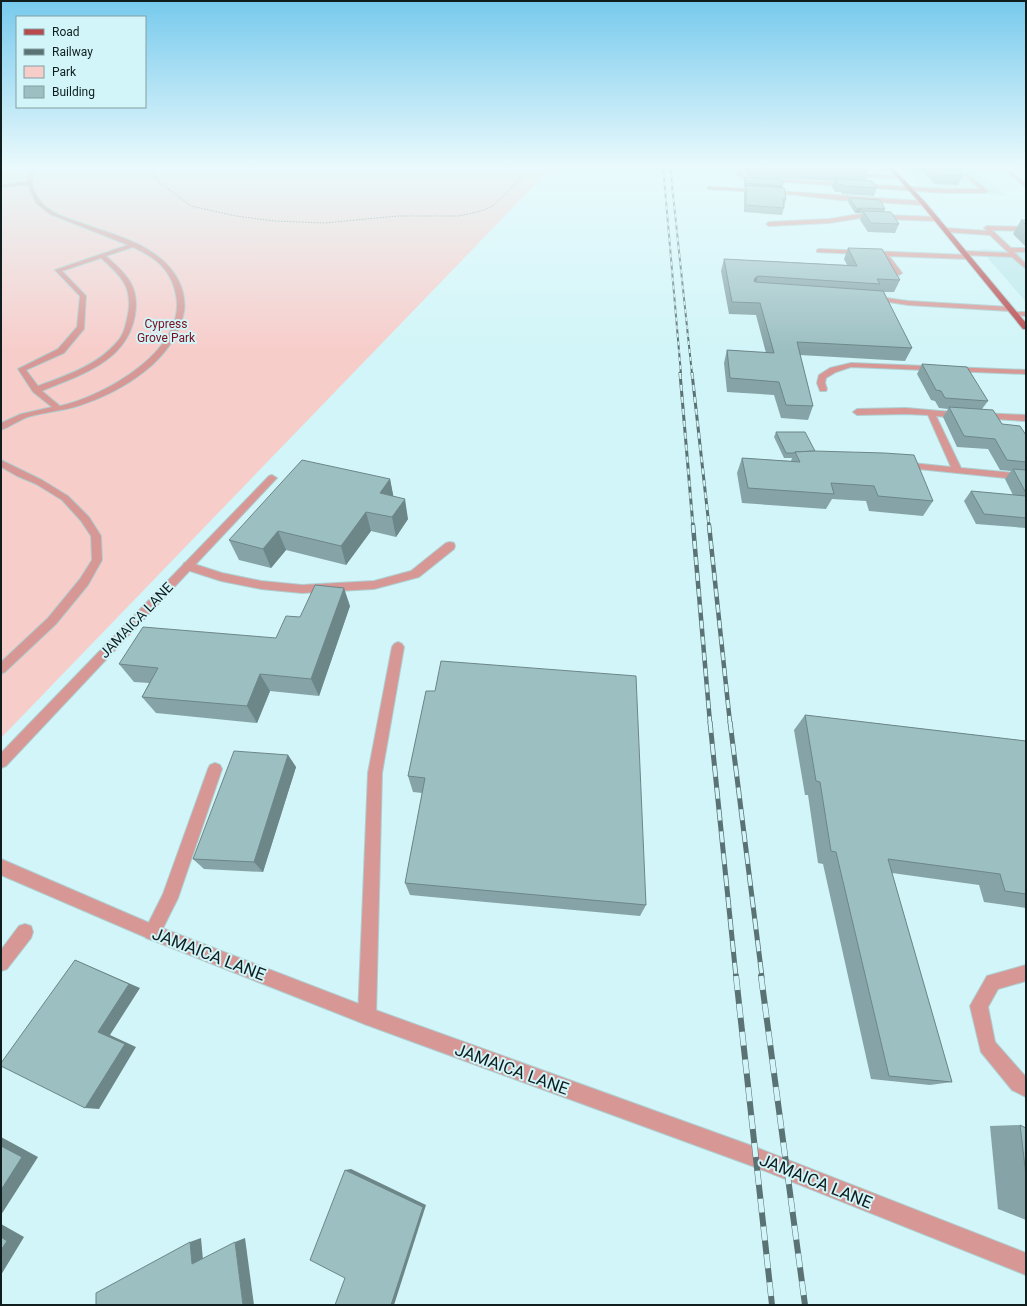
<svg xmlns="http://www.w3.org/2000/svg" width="1027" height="1306" font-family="Roboto,sans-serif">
<rect width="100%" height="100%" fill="#d1f5f8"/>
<g fill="#bbe8ec">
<polygon points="902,166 971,166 1006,195 929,192"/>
<polygon points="980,249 1026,252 1026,302"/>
</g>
<polygon fill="#f7cdca" points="1,166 553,166 1,738"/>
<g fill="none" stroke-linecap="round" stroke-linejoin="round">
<defs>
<g id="service">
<path d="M36,166H41C38,169 35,171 33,175C29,186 38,200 46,207C56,215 69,219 81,223C108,233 139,240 161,259C176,271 187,291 184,312C175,360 122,392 78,406C62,411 45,412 28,417C19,420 10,427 1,430V423L21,414L52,407L33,392L18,369L58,349L77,327L80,296L55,270L128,245L50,214L36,203L28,185L1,187L2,185L27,182L29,173ZM133,247C156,258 171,269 176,295C187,350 105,396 60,406L42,391C80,375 127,362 135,315C140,286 126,274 106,256ZM101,258C120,275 133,286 128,314C126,324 124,335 117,342C98,365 65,376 38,386L26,370L64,353L84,329L86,296L62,271Z"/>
<polygon points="750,167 763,169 741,171 741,173 747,177 757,178 945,189 980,189 964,175 966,173 988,191 985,193 945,193 757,180 744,179 737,174 737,169"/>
<polygon points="851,174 900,176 902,177 900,178 849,176"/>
<path d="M710,187C781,190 852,197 923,201L926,203L923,205L840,200L778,193L708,189V187Z"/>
<polygon points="860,214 937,217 940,219 937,221 860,218 829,223 769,226 766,224 769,222 829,219"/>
<polygon points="987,226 1026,227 1026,231 992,230 1011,248 1026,248 1026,252 1014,252 1026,264 1026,269 1012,257 964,255 961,253 964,251 1009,253 990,235 946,232 943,230 946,228 987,231 984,228"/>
<polygon points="819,249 967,255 970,257 967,259 889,256 902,273 899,275 897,274 883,255 817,252 817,250"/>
<polygon points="872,296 908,301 1010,307 1013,309 1010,311 908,305 870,299 869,298"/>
<polygon points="1015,312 1026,312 1026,316 1013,315 1013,313"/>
<polygon points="851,363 1026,370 1026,374 851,367 836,372 826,378 825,383 827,389 826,391 820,391 817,383 819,375 830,368"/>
<polygon points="906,408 964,413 965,415 961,418 936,416 961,468 1026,474 1026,480 899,467 897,465 899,463 902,462 951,467 928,415 906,414 857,415 853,412 857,409"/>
<polygon points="981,413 1026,415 1026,421 978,418 977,416"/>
<polygon points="1,460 42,480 68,496 89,517 101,536 102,560 88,585 56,624 5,672 1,674 1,662 48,618 80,579 92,560 91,536 81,521 62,500 36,484 17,476 1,467"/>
<polygon points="450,542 454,543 455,546 454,549 419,577 374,589 302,593 261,589 221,581 184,569 183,566 184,563 188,562 222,573 261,581 302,585 374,581 411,571 446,543"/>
<polygon points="398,642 402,644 404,647 382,773 376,1016 373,1022 367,1025 361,1022 358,1016 368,773 392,647 394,644"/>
<polygon points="215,763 220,765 222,769 178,898 158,938 152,940 146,938 144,932 163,894 208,769 210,765"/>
<polygon points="1026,965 1026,981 998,989 988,1007 995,1042 1026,1077 1026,1097 1012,1090 981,1052 970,1006 987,976"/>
</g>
<g id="minor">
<polygon points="999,166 1004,166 1026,184 1026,187"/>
<polygon points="272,475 277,478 275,480 6,766 1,768 1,753 269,476"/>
<polygon points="1,859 154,925 367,1007 755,1147 1026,1253 1026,1275 755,1167 367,1025 152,940 1,875"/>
<polygon points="25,924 31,926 33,932 31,938 7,969 1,971 1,950 19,926"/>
</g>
<polygon id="primary" points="887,166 891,166 925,202 1026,323 1026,329 1023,329 921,204"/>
</defs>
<use href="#service" stroke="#aeced1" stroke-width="2"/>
<use href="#minor" stroke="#aeced1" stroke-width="2"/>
<use href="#primary" stroke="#aeced1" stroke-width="2"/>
<polyline stroke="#698183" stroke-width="1" stroke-dasharray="1.5 1.5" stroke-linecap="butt" points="154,166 152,173 159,182 191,206 236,216 274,221 324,223 398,216 459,216 481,211 491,207 504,196 522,176 541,166"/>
<use href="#service" fill="#d79895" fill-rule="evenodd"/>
<use href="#minor" fill="#d79895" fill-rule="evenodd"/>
<use href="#primary" fill="#b9494b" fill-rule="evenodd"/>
<defs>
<g id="rail-far4">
<polyline points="663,166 681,374"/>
<polyline points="670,166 692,374"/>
</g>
<g id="rail-far3">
<polyline points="680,373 693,526"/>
<polyline points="692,373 709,526"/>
</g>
<g id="rail-far2">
<polyline points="693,525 710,723"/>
<polyline points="709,525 730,723"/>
</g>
<g id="rail-far1">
<polyline points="710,722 736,977"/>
<polyline points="730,722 762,977"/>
</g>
<g id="rail">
<polyline points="736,976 772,1305"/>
<polyline points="761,976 805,1305"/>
</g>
</defs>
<use href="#rail-far4" stroke="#5b7274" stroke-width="2"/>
<use href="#rail-far3" stroke="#5b7274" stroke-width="3"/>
<use href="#rail-far2" stroke="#5b7274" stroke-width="4.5"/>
<use href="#rail-far1" stroke="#5b7274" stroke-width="5"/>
<use href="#rail" stroke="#5b7274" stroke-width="6"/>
<use href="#rail-far4" stroke="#d1f5f8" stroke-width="1.5" stroke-dasharray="4" stroke-linecap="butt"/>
<use href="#rail-far3" stroke="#d1f5f8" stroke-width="2" stroke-dasharray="6" stroke-linecap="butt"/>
<use href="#rail-far2" stroke="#d1f5f8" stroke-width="3" stroke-dasharray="8" stroke-linecap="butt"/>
<use href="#rail-far1" stroke="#d1f5f8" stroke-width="3.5" stroke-dasharray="11" stroke-linecap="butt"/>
<use href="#rail" stroke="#d1f5f8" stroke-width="5" stroke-dasharray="14" stroke-linecap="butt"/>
</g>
<g fill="#86a4a7">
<polygon points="745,166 853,166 868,171 865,181 877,188 874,196 842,194 841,192 835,192 832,187 834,181 748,176 745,172 746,166"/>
<polygon points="918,166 959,166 963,176 958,185 935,184"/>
<polygon points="745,177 783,184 782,188 786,199 782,215 744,212 744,193 746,187 744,187 744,181"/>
<polygon points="849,198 885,209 884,212 899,224 895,233 868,232 860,220 862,213 855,213 848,202"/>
<polygon points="1021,220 1026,220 1026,247 1013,234"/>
<polygon points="848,248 900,280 894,292 884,292 912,348 905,361 800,355 813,406 808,420 781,418 774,395 727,392 724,363 727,350 766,353 756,315 729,314 721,271 724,259 847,265 844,259"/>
<polygon points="922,364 988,401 982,409 1002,424 1026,435 1026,528 976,524 964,501 971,491 1013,495 1005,479 1011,471 1000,470 988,449 957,447 943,417 948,409 939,408 935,401 931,400 917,374"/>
<polygon points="776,432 815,451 933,501 923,516 869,511 866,501 832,499 826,509 742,503 737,473 742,458 791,461 792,458 784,458 774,437"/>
<polygon points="390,479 393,496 408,519 396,537 371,531 346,565 286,550 271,568 239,560 229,540"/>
<polygon points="350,606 319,696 270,691 257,723 156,713 142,697 149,683 134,682 119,664 276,638 300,617"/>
<polygon points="426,691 646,905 640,916 410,895 405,883 422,793 413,792 408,776"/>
<polygon points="805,715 1026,741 1026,908 984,902 979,885 892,873 952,1082 930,1085 871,1079 823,864 818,863 808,795 805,795 794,730"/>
<polygon points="288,755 296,767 263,872 204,869 193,859"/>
<polygon points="1020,1125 1026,1128 1026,1220 998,1209 990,1126"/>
</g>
<g fill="#6d8688">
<polygon points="862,208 860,212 855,213 857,209"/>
<polygon points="758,276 754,288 751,290 755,278"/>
<polygon points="390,479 394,499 380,493"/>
<polygon points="405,499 408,519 396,537 392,517"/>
<polygon points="366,512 371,531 346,565 341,546"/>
<polygon points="278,531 286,550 271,568 263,549"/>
<polygon points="344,588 350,606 319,696 311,679"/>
<polygon points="260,674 270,691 257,723 247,706"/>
<polygon points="288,755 296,767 263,872 254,862"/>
<polygon points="75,960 140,988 110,1035 136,1047 99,1109 85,1108 98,1032"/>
<polygon points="1,1137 38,1157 1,1215"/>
<polygon points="351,1169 426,1205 394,1305 391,1305 345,1170"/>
<polygon points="1,1224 24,1237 1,1275"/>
<polygon points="201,1238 203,1260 192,1264 190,1242"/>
<polygon points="245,1238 254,1305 243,1305 235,1242"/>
</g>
<g fill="#9cbfc2" stroke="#6d8688">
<polygon points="769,166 849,166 866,167 868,171"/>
<polygon points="931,166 959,166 963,176 940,175"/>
<polygon points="745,177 782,179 783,184 782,184 782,186 745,183"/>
<polygon points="835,179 872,181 877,188 845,186 844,185 837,184"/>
<polygon points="746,185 784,188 786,199 783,199 784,208 746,205"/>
<polygon points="849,198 880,200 885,209 862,208 857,209"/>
<polygon points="863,211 891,212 899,224 871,223"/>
<polygon points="1021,220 1026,220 1026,225"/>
<polygon points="848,248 882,249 900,280 877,279 880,284 758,276 755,278 754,281 755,282 883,291 912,348 797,342 813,406 786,405 779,382 730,378 727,350 774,353 760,303 732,302 724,259 857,266"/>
<polygon points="922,364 967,367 988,401 945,398 941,391 936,390"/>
<polygon points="949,407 993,410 1002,424 1020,426 1026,435 1026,462 1007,460 995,439 964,436"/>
<polygon points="776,432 805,432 815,451 795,452 794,453 786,453"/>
<polygon points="814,451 884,453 914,455 933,501 878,496 874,486 831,483 834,494 748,488 742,458 800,462 795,452"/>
<polygon points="302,460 390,479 380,493 405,499 392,517 366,512 341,546 278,531 263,549 229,540"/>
<polygon points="1013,469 1026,470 1026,493"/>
<polygon points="971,491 1026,496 1026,518 984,514"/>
<polygon points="315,585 344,588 311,679 260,674 247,706 142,697 158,668 119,664 143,627 276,638 286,616 300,617"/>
<polygon points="441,661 636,676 646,905 405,883 425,778 408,776 426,691 435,691"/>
<polygon points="805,715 1026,741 1026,894 1005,891 1000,874 888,859 952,1082 889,1076 836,852 831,851 820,782 816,781"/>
<polygon points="234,751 288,755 254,862 193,859"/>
<polygon points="75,960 129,984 98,1032 125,1044 85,1108 1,1066 1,1063"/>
<polygon points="1020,1125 1026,1128 1026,1175"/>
<polygon points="1,1146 22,1157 1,1190"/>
<polygon points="345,1170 423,1207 391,1305 335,1305 345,1278 310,1260"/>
<polygon points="1,1237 7,1241 1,1250"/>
<polygon points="190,1242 192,1264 235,1242 243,1305 96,1305 96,1293"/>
</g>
<linearGradient id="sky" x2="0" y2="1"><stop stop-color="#77caed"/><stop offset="0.48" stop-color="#eafafc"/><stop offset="1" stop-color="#eafafc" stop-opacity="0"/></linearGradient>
<rect width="1027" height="349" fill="url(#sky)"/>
<g text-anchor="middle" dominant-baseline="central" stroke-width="4" stroke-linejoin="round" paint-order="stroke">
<g font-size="12" fill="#7b0d1b" stroke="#d1f5f8">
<text x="166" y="324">Cypress<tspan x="166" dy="14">Grove Park</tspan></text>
</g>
<g font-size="14" fill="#101e1f" stroke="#d1f5f8">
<text transform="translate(136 620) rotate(-46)">JAMAICA LANE</text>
</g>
<g font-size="17" fill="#101e1f" stroke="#d1f5f8">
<text transform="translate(209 954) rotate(21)">JAMAICA LANE</text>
<text transform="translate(512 1069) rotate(20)">JAMAICA LANE</text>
<text transform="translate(816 1181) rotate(22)">JAMAICA LANE</text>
</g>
</g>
<rect width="1027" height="1306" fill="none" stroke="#101e1f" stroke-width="4"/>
<rect x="16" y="16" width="130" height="92" fill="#d1f5f8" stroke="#849fa1"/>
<rect x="24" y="29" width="20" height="6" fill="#b9494b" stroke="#849fa1"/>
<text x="52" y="36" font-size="12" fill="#101e1f">Road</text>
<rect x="24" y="49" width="20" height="6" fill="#5b7274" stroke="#849fa1"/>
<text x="52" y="56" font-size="12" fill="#101e1f">Railway</text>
<rect x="24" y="66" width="20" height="12" fill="#f7cdca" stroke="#849fa1"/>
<text x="52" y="76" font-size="12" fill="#101e1f">Park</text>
<rect x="24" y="86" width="20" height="12" fill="#9cbfc2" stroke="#849fa1"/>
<text x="52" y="96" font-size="12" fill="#101e1f">Building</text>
</svg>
